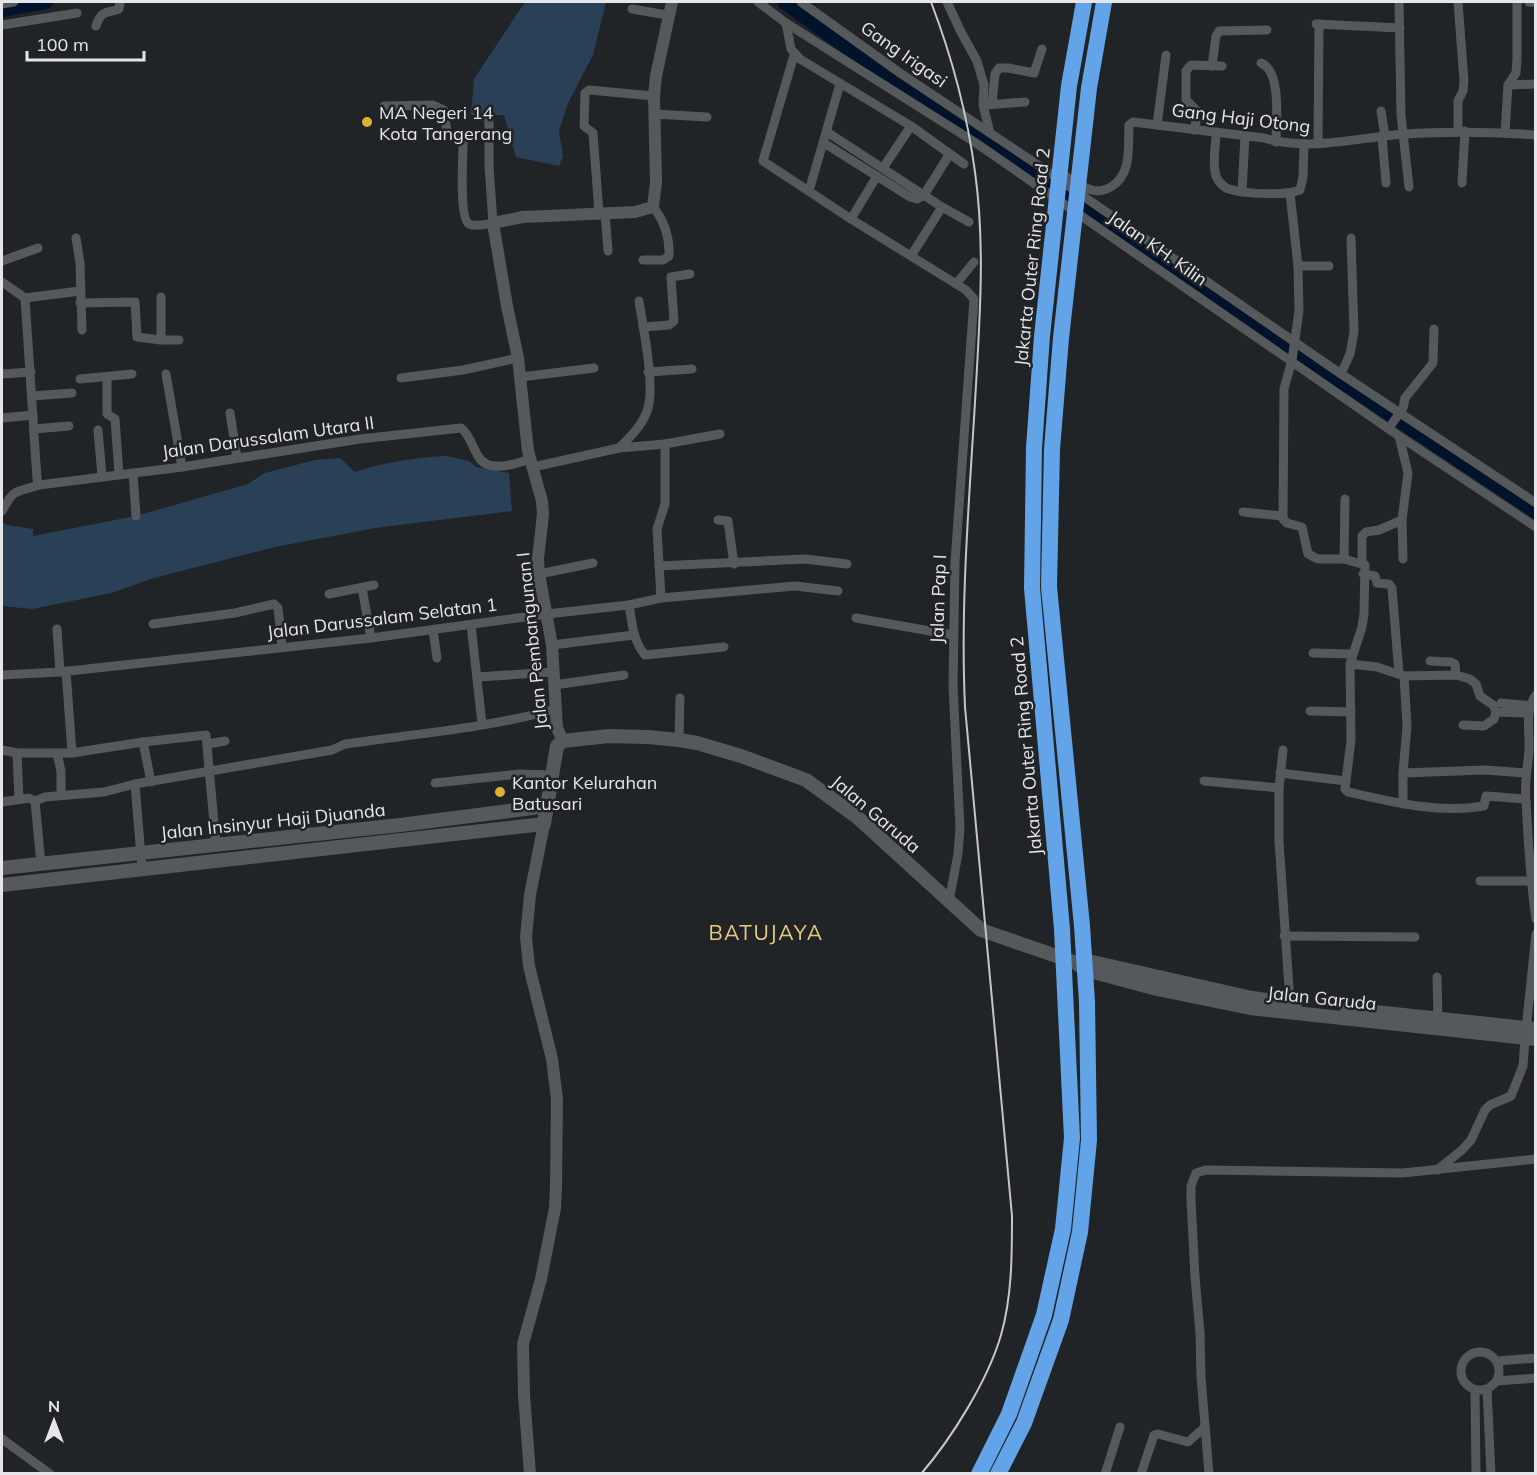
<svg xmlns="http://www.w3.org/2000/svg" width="1537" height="1475" font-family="Mulish,sans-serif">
<rect width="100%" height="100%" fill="#212427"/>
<g fill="#2a4057">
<polygon points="525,2 606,2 593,55 568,103 559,130 563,156 559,166 516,157 504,115 471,115 474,79"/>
<path d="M446,456L469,461L476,467L509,473L512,511L375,528L275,547L154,578L111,593L32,609L2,606V522L7,525L33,529V536L136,516L248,484L265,473L315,460L340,458L355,472C385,462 414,458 446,456Z"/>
</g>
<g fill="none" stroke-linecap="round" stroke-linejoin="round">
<g stroke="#00132a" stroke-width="14">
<polyline points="784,2 856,54 957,119 1277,339 1536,512"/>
<polyline points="2,10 46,2"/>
</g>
<g stroke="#55595c" stroke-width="9">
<polyline points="758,2 786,23 976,143 1399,436 1536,527"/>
<polyline points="801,2 900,73 1038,165 1341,374 1536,503"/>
<polyline points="947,2 961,32 977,61 984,85 983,105 990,133"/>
<polyline points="1399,2 1401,115 1409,187"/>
<polyline points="1529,2 1536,2"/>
<polyline points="2,4 14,2"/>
<polyline points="632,9 667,15"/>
<polyline points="786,23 791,49 800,59 911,126 964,164"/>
<polyline points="1316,24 1400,28"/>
<polyline points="2,25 77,13"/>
<path d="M96,26C102,9 106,14 119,9L120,2"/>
<polyline points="794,55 763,161 851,219 966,290 974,299 955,562 953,686 960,828 958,854 949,901"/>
<path d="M1261,63C1282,71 1276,122 1276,142"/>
<polyline points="1212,66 1216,36 1219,31 1267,30"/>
<polyline points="1508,85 1536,84"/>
<polyline points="992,104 995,74 999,68 1008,68 1034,73 1042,49"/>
<polyline points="986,105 1025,102"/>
<path d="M384,106L433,105L444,110L447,133L458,137L463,143C463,156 459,218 469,224C475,227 487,224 493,223L489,166V120"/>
<polyline points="1381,111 1385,136"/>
<polyline points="654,114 707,117"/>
<polyline points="1157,125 1166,55"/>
<polyline points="1194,130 1198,112 1186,100 1186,71 1191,65 1222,66"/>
<polyline points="1458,130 1458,101 1463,91 1464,81 1458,2"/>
<polyline points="827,132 942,207 911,256"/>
<path d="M1216,133C1216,146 1211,169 1218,180C1221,184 1224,188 1229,189C1244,194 1285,196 1300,190L1303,177L1304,144"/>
<polyline points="1505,133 1508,85 1516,73 1517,59 1517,2"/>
<polyline points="1382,136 1386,183"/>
<polyline points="824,143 910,197 917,199 924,195"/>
<polyline points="1318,144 1319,24"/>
<polyline points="883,168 911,126"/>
<path d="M1058,172C1069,178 1081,187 1092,190C1098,192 1106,190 1111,187C1132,174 1128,148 1129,125L1133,122L1264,138C1311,152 1359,137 1406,134C1450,131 1492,132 1536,135"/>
<polyline points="1462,183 1465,131"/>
<polyline points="809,191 840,84"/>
<polyline points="1242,192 1245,136"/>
<path d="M1290,193L1298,266L1299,311L1292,360L1284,389L1283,519L1287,523L1302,527L1308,554L1318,559H1344L1365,565L1364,614L1362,627L1350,664L1351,740L1345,789L1348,792C1392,802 1439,814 1484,806L1486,796L1525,799"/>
<polyline points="924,195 949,155"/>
<polyline points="942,207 969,222"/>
<polyline points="599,213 593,133 584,126 585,93 589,90 654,96"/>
<polyline points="605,213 608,251"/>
<polyline points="851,219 877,176"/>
<polyline points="76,238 80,263 82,330"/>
<path d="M643,260H663L669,256C670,238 664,220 653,207"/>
<polyline points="2,261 38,248"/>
<polyline points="1298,266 1329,266"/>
<polyline points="2,282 25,298"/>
<polyline points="956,284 974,262"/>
<polyline points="25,298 37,479 39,485"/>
<polyline points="25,298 80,291"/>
<polyline points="80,303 135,302 137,337 161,340 161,297"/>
<polyline points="643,327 669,325 674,321 671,277 690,274"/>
<polyline points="161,340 179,340"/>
<polyline points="648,372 692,369"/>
<polyline points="2,374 31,372"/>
<polyline points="166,374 182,467"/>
<polyline points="1341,374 1350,354 1354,332 1351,238"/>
<polyline points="107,377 107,414 115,419 119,474"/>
<polyline points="521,377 594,368"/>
<polyline points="401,378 463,370 518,358"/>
<polyline points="80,379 132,374"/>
<polyline points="32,396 72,393"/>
<polyline points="230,413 237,458"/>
<polyline points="2,418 33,415"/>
<polyline points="1389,428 1403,408 1405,398 1433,363 1434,329"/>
<polyline points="34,429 69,426"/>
<polyline points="98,430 102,476"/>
<polyline points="1399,436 1408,473 1402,520 1403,559"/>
<path d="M619,448C630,437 642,426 647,411C656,389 643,326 639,301"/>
<polyline points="533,467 619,448 665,444 720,434"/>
<polyline points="133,473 136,516"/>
<path d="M2,511C15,487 15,493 39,485L182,467L360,439L461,428C470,435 472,446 478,456C488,474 515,464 530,459"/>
<polyline points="1243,512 1283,516"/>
<polyline points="718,520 728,521 734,564"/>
<polyline points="1344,559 1345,499"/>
<polyline points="1362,564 1362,536 1366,532 1379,530 1402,520"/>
<polyline points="659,566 805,559 847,564"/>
<polyline points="539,574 593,563"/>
<polyline points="1363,574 1375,576 1377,583 1389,584 1392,588 1399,674"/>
<polyline points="362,588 371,638"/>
<polyline points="329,594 374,585"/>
<polyline points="661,598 657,529 665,504 665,444"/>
<path d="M629,605C632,623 633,641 645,655L724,647"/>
<polyline points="856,618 953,635"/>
<polyline points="153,624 235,613 274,604 278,608 282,646"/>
<polyline points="471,625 482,724"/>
<polyline points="57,629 60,672"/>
<polyline points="433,630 437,658"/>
<polyline points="552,645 634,635"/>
<polyline points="1313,653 1353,654"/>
<polyline points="1430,661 1451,662 1455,664 1456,675"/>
<polyline points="1350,664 1377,667 1404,676 1456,675 1470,679 1476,684 1480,696 1493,705 1496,712 1528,713"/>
<polyline points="66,671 72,753"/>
<polyline points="2,675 60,672 371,638 547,614 629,605 661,598 795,586 838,591"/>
<polyline points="478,677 553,672"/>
<polyline points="554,685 624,675"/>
<path d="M1536,695C1524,711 1530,730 1529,749C1528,766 1524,783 1526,800C1528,840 1530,879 1536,919"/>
<polyline points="1501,703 1533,706"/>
<polyline points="1310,711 1351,712"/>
<polyline points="1463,725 1484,726 1494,719 1496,712"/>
<polyline points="679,740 680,698"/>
<polyline points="143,742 151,782"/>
<polyline points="208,744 225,741"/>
<polyline points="2,750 17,753 57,753 61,771 61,795"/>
<polyline points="1283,750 1279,788 1279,841 1290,1003"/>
<polyline points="17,753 19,799"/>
<polyline points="57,753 72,753 143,742 206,735 216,845"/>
<polyline points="1280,773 1346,781"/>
<polyline points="1403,773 1485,770 1526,773"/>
<polyline points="1204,781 1279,788"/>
<polyline points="435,783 519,774 552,775"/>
<polyline points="135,784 142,869"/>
<polyline points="35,801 41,864"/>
<path d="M2,802L29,798L35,801L45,797L104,792L135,784L332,750L345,744C415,734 488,728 556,709"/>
<polyline points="1403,804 1403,773 1407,726 1404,676"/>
<polyline points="1480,881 1535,881"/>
<polyline points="1284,936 1415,937"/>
<polyline points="1437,977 1438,1019"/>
<polyline points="1526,1029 1536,934"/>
<polyline points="1437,1170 1462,1150 1471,1140 1485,1110 1490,1105 1511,1096 1523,1066 1525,1039"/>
<circle cx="1480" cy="1371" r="19"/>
<polyline points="1497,1361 1536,1358"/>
<polyline points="1497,1381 1536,1378"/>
<polyline points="1487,1389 1491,1474"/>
<polyline points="1475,1390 1476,1474"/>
<polyline points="2,1439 50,1474"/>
<polyline points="1105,1474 1120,1427"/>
<polyline points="1141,1474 1154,1435 1158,1434 1188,1442 1205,1427"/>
<polyline points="1209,1474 1201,1377 1200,1333 1195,1277 1191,1200 1191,1186 1196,1173 1206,1170 1403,1173 1536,1159"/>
</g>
<g stroke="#55595c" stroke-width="12">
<polyline points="563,741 557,728 552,645 539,574 538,559 543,514 542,501 528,451 518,358 507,306 493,223 523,217 635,212 653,207 656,182 654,96 656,76 672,2"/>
<polyline points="530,1474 524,1395 523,1344 541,1279 555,1208 556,1187 557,1099 552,1059 529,966 526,937 530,895 544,824"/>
</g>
<g stroke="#55595c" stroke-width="14">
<polyline points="2,868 400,825 548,806"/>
<polyline points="2,885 544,824 557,746 563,741 609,736 648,737 679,740 697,743 741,756 806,780 857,817 981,930 1074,962 1086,970 1157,989 1250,1008 1536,1039"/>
<polyline points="1076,962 1088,961 1252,998 1295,1004"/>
<polyline points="1347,1009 1536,1029"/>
</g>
<g stroke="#63a4e9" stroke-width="16">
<polyline points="979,1474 1009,1414 1044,1315 1063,1229 1072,1138 1062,929 1032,588 1034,448 1042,336 1069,86 1084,2"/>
<polyline points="998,1474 1024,1423 1061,1320 1080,1232 1089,1140 1087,1002 1082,926 1049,587 1052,449 1061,338 1089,88 1104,2"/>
</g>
<path stroke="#c4c6c9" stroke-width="2" d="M921,1474C952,1438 988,1380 1001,1335C1012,1297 1012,1255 1012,1216L965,707C960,600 970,492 976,385C980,315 985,243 975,172C967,113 952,57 931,2"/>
</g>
<g fill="#dcb233" stroke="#212427" stroke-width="2">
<circle cx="367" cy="122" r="6"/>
<circle cx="500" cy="792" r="6"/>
</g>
<g text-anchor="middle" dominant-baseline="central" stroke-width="5" stroke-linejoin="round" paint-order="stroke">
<g font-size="18" fill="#e4e6e9" stroke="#212427">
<text transform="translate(904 54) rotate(35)">Gang Irigasi</text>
<text transform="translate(1241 118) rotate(7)">Gang Haji Otong</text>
<text transform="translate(1158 248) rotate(35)">Jalan KH. Kilin</text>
<text transform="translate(1032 257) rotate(-84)">Jakarta Outer Ring Road 2</text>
<text transform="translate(268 437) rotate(-8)">Jalan Darussalam Utara II</text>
<text transform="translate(938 599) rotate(-88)">Jalan Pap I</text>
<text transform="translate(382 618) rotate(-7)">Jalan Darussalam Selatan 1</text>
<text transform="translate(532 641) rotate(-96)">Jalan Pembangunan I</text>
<text transform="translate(1026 746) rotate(-95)">Jakarta Outer Ring Road 2</text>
<text transform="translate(876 814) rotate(40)">Jalan Garuda</text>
<text transform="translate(273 821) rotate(-6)">Jalan Insinyur Haji Djuanda</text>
<text transform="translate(1322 998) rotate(6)">Jalan Garuda</text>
</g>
<g font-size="18" fill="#e4e6e9" stroke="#212427" text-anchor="start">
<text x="379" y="112">MA Negeri 14<tspan x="379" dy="21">Kota Tangerang</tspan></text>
<text x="512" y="782">Kantor Kelurahan<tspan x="512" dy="21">Batusari</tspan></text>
</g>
<g font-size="21" letter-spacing="1.5" fill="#e7ca7f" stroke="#212427">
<text x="766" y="932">BATUJAYA</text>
</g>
</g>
<rect width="1537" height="1475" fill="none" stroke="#e4e6e9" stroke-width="6"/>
<g transform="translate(54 1421)" stroke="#212427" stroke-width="4.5" paint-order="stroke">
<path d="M0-4.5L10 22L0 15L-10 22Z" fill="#e4e6e9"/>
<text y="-9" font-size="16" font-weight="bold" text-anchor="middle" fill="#e4e6e9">N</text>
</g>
<path d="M27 51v9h117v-9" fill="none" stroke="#e4e6e9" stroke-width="3"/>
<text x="36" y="51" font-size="18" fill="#e4e6e9" stroke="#212427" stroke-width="4.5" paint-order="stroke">100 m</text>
</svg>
